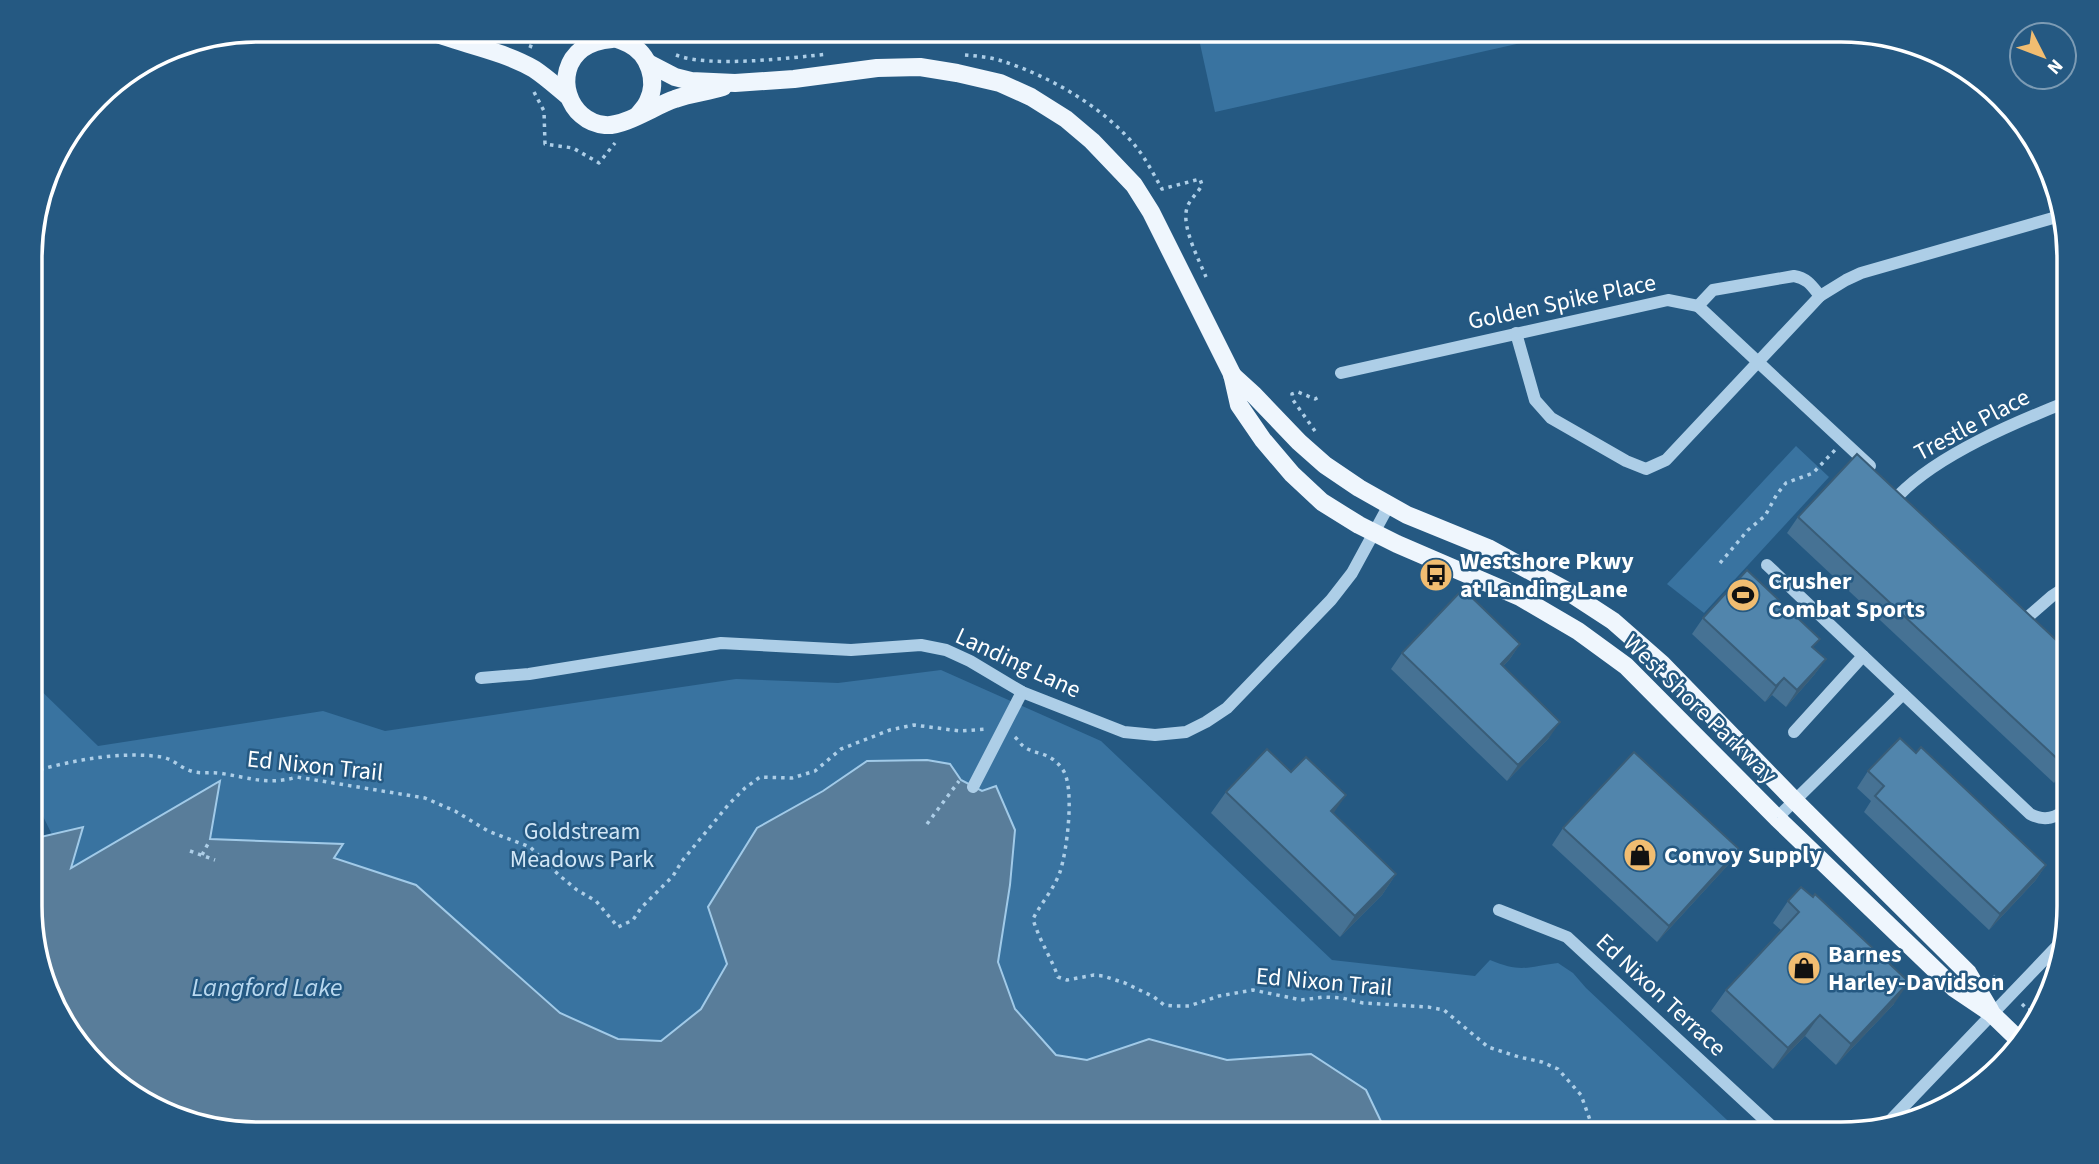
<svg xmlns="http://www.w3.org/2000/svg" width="2099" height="1164" font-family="'Source Sans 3',sans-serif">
<rect width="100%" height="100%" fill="#255982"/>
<g fill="#3973a0">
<polygon points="1197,30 1518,30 1521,43 1215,112"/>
<polygon points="1796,446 1829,477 1704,613 1667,584"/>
<path d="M941,670L1101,741L1332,960L1475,976L1490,960C1521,973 1527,967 1558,963L1573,973L1586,988L1742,1134H1387L1366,1090L1311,1054L1227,1060L1149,1039L1087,1060L1056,1055L1015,1009L998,962L1010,885L1015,830L996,786L983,791C964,783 961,781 950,764L867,761L823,791L708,907L727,964L701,1009L661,1041L618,1039L560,1013L416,885L334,858L343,844L210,840L220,782L69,869L32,794V682L98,746L323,711L385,731L736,679L838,683Z"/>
</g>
<polygon fill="#597d9a" stroke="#a1cae8" stroke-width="2" points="927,760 950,764 961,780 982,791 996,786 1015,830 1010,885 998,962 1015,1009 1056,1055 1087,1060 1149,1039 1227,1060 1311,1054 1366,1090 1387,1134 258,1134 144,1104 68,1032 32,935 32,839 83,827 71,868 220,781 210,839 343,844 334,858 416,885 560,1013 618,1039 661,1041 701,1009 727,964 708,907 757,828 823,791 867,761"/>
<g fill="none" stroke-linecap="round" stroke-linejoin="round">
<g stroke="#adcee7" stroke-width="3.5" stroke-dasharray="3.5 5" stroke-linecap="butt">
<polyline points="530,48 537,30"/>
<path d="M676,55C709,68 791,58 828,54"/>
<path d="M965,55C977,56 990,57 1002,61C1050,76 1109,110 1140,152C1148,163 1155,177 1162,189L1200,179L1202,185C1198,193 1189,200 1187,208C1181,226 1199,260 1206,277"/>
<polyline points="534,92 544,111 545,144 573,148 599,163 615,143"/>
<polyline points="1315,431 1293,400 1292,394 1298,392 1315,399 1321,396"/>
<polyline points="1720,563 1748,530 1765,516 1777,494 1786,483 1813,473 1835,450"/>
<path d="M1015,737C1018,740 1020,743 1022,745C1034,756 1050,750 1063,770C1075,788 1067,851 1060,872C1054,889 1041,903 1033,919C1039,940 1051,957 1058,977L1067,980L1094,975L1103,976L1125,983L1154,997L1164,1005L1174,1006H1189L1219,996L1253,990L1301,1000L1324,997L1342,998L1363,1003L1428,1007L1444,1010L1488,1047L1519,1057L1542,1062L1558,1069L1581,1095L1595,1134"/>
<path d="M32,770L34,771C75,760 121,751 162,757C173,759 181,768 191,771C199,774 209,772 218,773C249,777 266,786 297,777L425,798L455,811L488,831L530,847L560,876L577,890L596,901L618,927L633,920L641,908L673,876L682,861L729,804L745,788L760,777L792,778L815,771L841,749L890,730L914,725L960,731L988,729"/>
<polyline points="927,824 959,781"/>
<polyline points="190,851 215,860"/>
<polyline points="202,855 210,840"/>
<polyline points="1993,976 2001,984"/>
<polyline points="2022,1004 2028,1010 2032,1010 2040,1015"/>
</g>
<g stroke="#adcee7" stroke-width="12">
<path d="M1698,306L1713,290L1794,276C1807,278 1812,286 1820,296"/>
<polyline points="1516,333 1535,400 1551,418 1626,461 1646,469 1666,460 1758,362 1698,306"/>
<polyline points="1341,373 1668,300 1698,306"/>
<polyline points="1870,466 1758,362 1820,296 1846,280 1861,273 2060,216"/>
<path d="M1899,495C1939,454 2016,422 2069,401"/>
<path d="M1767,565L2030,814C2045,822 2056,818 2069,807"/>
<polyline points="2029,616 2052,596 2069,585"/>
<polyline points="481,678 529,674 721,643 851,650 921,645 946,650 970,661 1022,692 1124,732 1155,735 1186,732 1206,722 1227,708 1331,600 1352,573 1389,505"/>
<polyline points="1794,732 1863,656"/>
<polyline points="973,787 1022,692"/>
<polyline points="1777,818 1903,694"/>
<polyline points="1499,910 1567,937 1780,1134"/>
<polyline points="1886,1125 2063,940"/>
</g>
<g stroke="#eff6fd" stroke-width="18">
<path d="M426,30C461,44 501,50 534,69C546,77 557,87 568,96"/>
<path d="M581,30C596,34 615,36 629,44C649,54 658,81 648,101C646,106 641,111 638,115"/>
<path d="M612,39C601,40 591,42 582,49C552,72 568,122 605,125C624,127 656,105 675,99C691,93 707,92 723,87"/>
<polyline points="648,63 675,77 691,81 735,83 794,79 877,68 920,67 957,73 1000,83 1031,97 1066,119 1092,141 1114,164 1134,185 1151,212 1232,374 1239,405 1263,440 1292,474 1322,502 1359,525 1397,544 1520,597 1578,631 1626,666 1777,818 1954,988 1991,1013 2019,1040"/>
<polyline points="1232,375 1254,395 1299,442 1325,465 1359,488 1407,515 1488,548 1567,591 1613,621 1662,664 1794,800 1968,973 1990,1010"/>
</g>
</g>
<g fill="#467294">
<polygon points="1798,517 2069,767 2054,783 1787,533"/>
<polygon points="1703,618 1814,648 1826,659 1814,675 1786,707 1772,695 1765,702 1692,634"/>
<polygon points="1520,644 1509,660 1503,666 1549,738 1507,781 1391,669 1402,653"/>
<polygon points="1916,753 2046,865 2035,881 1989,930 1864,812 1871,801 1857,788 1868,771"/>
<polygon points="1226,792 1333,813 1396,874 1382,895 1340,937 1211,813"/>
<polygon points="1563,828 1739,849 1728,865 1657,942 1552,845"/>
<polygon points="1788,901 1894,1004 1836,1065 1805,1036 1773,1069 1711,1011 1726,990 1781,930 1773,923"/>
</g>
<g fill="#395d78">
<polygon points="1520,644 1509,660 1489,680 1501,664"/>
<polygon points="1826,659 1814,675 1786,707 1797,690"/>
<polygon points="1784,678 1772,695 1765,702 1776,686"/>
<polygon points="1560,722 1549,738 1507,781 1518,765"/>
<polygon points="2069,763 2069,767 2054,783 2065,766"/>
<polygon points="1346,795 1331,817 1331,811"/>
<polygon points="1739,849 1728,865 1657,942 1669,926"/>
<polygon points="2046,865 2035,881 1989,930 2000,914"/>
<polygon points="1396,874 1382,895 1340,937 1355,916"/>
<polygon points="1909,982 1894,1004 1836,1065 1851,1044"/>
<polygon points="1820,1015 1805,1036 1773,1069 1788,1048"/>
</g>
<g fill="#5185ac" stroke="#395d78" stroke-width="2">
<polygon points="1857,454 2069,652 2069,763 2065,766 1798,517"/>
<polygon points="1747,570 1820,639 1812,647 1826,659 1797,690 1784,678 1776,686 1703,618"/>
<polygon points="1463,589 1520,644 1501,664 1560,722 1518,765 1402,653"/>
<polygon points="1900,738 1916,753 1921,747 2046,865 2000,914 1875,796 1884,786 1868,771"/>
<polygon points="1267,749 1291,772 1306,757 1346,795 1331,811 1396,874 1355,916 1226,792"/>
<polygon points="1634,752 1739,849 1669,926 1563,828"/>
<polygon points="1801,887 1813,897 1815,894 1909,982 1851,1044 1820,1015 1788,1048 1726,990 1799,912 1788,901"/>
</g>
<defs>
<symbol id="bus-disc" viewBox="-11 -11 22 22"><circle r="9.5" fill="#f1bd71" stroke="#255982"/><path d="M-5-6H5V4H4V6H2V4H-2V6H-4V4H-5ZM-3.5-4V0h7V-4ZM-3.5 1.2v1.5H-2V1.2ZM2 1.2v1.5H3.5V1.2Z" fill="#111"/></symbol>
<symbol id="stadium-disc" viewBox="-11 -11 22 22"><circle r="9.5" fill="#f1bd71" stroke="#255982"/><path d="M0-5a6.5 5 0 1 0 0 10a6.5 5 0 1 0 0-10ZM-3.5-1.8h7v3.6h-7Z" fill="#111"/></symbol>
<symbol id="shop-disc" viewBox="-11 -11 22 22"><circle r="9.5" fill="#f1bd71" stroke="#255982"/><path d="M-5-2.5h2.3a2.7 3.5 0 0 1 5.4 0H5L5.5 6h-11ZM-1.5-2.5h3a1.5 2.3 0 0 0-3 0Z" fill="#111"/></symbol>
</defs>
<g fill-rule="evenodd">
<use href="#bus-disc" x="1417" y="556" width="38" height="38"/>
<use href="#stadium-disc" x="1724" y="576" width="38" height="38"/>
<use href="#shop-disc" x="1621" y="836" width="38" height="38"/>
<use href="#shop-disc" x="1785" y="949" width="38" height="38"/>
</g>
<g text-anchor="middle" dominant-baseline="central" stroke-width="5" stroke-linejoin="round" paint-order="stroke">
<g font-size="24" fill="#fff" stroke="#255982">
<text transform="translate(1562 302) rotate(-12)">Golden Spike Place</text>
<text transform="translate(1972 425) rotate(-28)">Trestle Place</text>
<text transform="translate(1018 663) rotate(25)">Landing Lane</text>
<text transform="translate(1700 709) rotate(44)">West Shore Parkway</text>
<text transform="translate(315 766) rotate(6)">Ed Nixon Trail</text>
<text transform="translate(1324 982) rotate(5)">Ed Nixon Trail</text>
<text transform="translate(1661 995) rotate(43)">Ed Nixon Terrace</text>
</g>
<g font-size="24" font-weight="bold" fill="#fff" stroke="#255982" text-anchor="start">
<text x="1460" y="561">Westshore Pkwy<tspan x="1460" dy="28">at Landing Lane</tspan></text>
<text x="1768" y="581">Crusher<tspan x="1768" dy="28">Combat Sports</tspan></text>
<text x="1664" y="855">Convoy Supply</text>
<text x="1828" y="954">Barnes<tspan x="1828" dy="28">Harley-Davidson</tspan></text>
</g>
<g font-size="24" fill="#d1e6f6" stroke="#255982">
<text x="582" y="831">Goldstream<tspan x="582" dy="28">Meadows Park</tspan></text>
</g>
<g font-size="26" font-style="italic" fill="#b9d8ef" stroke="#255982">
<text x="267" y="987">Langford Lake</text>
</g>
</g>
<path d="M0 0H2099V1164H0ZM258 42H1841A216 216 0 0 1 2057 258V906A216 216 0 0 1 1841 1122H258A216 216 0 0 1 42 906V258A216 216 0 0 1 258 42Z" fill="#255982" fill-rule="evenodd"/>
<path fill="none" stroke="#fff" stroke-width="3.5" d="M258 42H1841A216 216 0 0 1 2057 258V906A216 216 0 0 1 1841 1122H258A216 216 0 0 1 42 906V258A216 216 0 0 1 258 42Z"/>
<g transform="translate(2043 56) rotate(132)"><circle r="33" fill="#255982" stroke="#7c9bb4" stroke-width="2"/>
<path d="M0-5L12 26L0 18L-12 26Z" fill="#f1bd71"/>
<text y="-10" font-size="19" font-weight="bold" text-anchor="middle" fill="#ffffff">N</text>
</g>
</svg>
